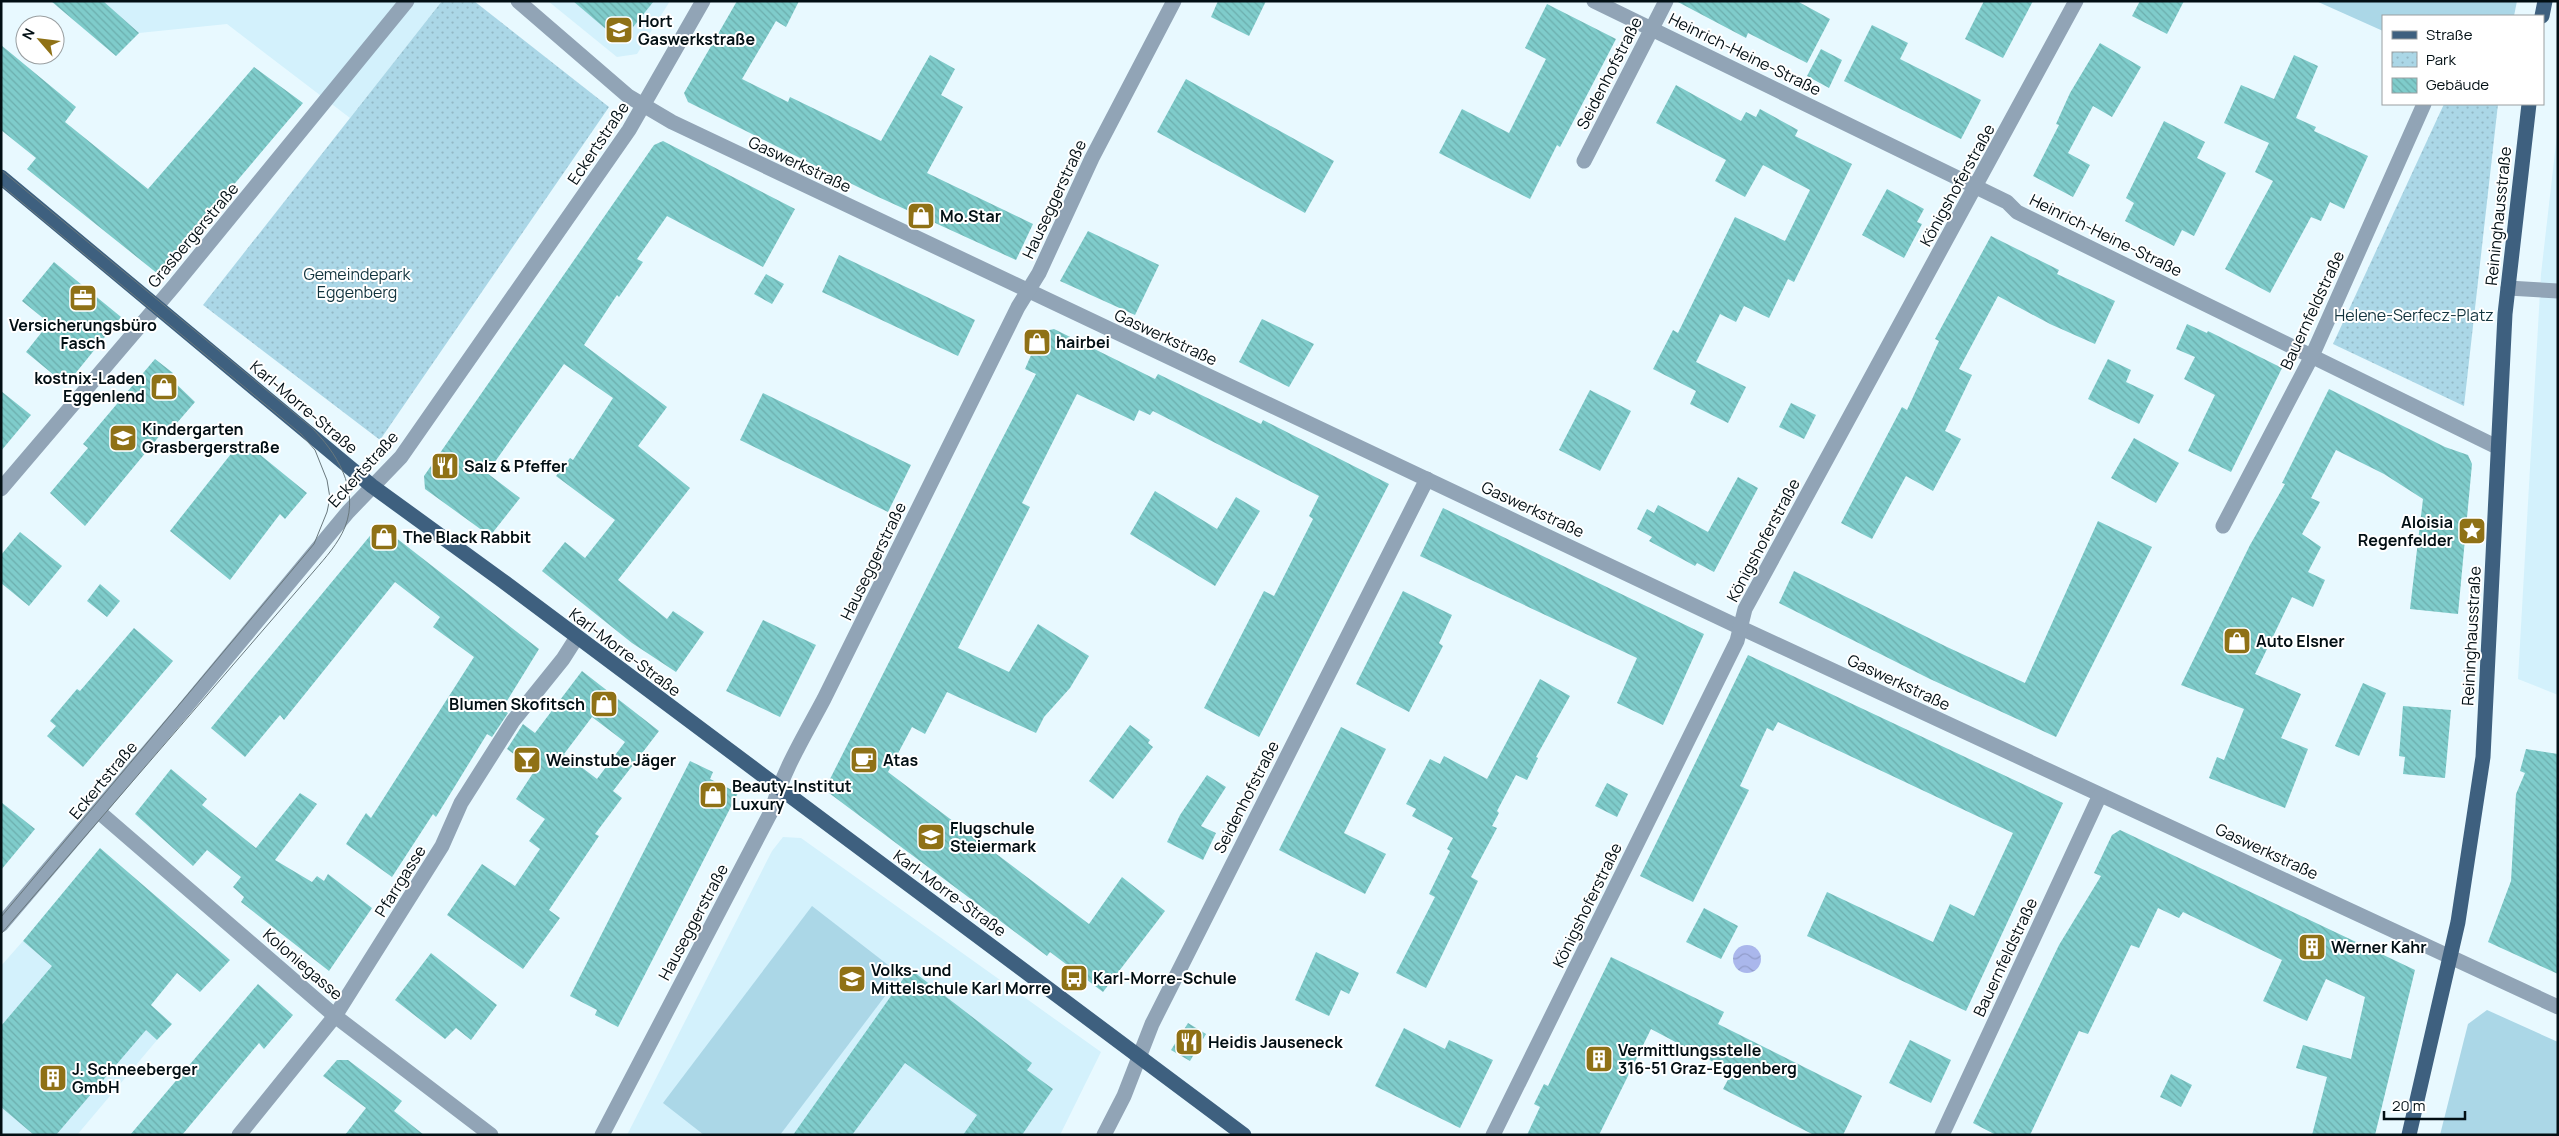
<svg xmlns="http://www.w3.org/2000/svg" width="2559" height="1136" font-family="Manrope,sans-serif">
<defs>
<pattern id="park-dots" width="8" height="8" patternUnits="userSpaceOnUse" patternTransform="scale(1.25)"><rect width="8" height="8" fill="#abd7e7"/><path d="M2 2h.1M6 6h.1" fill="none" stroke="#92b7c5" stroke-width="1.8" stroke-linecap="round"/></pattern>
<pattern id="water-waves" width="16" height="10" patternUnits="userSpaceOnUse" patternTransform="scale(1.25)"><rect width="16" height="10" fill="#aab7ec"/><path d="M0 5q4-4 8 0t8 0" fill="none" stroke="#919cca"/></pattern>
<pattern id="building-back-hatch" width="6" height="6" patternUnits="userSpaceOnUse" patternTransform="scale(1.25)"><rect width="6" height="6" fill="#7fcccb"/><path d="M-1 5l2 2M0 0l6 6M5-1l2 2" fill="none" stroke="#6caead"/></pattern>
</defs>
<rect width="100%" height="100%" fill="#e8f9ff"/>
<g fill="#d3f1fc">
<polygon points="51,1 442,1 350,118 227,24 139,33 116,56"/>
<polygon points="548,1 670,1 637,54 617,57"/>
<polygon points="2558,126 2558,695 2518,679 2541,274"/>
<polygon points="783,837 801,838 1101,1052 1060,1135 627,1135 772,851"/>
<polygon points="23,941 57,970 88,979 157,1040 77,1135 1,1135 1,966"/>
</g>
<g fill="#abd7e7">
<polygon points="2316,1 2517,1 2514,16 2383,16 2383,31"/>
<polygon points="812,906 901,975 780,1135 704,1135 663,1103"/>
<polygon points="2487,1010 2558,1042 2558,1135 2440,1135 2468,1024"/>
</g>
<g fill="url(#park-dots)">
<polygon points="442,1 474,1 609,107 380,440 203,305"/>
<polygon points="2444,104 2498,104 2464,406 2333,344"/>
</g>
<circle fill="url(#water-waves)" cx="1747" cy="959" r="14"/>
<g fill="url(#building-back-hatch)" fill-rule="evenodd">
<polygon points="51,1 103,1 139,33 116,56"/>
<polygon points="573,1 654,1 621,42"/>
<polygon points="737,1 799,1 786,27 776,21 742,79 788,102 790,97 881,141 930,55 955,69 941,95 963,107 927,173 1033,224 1016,260 874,195 688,102 684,93"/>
<polygon points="1218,1 1266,1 1249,36 1211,17"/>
<polygon points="1676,1 1797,1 1830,19 1807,63 1748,33 1746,38"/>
<polygon points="1984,1 2033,1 2003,58 1965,39"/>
<polygon points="2140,1 2184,1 2167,34 2132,16"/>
<polygon points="1547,4 1616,39 1560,147 1557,145 1530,199 1439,153 1462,109 1509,133 1546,59 1525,48"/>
<polygon points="1872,25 1908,43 1900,59 1981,100 1961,139 1844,81"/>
<polygon points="2100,43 2141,67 2112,117 2093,106 2068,153 2090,165 2073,197 2033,176 2059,125 2056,124 2070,93"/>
<polygon points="1,45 76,107 65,122 148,189 254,67 303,103 158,274 27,169 36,158 1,130"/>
<polygon points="1821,49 1842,60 1829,88 1807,76"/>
<polygon points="2294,55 2318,66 2296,118 2316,127 2314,131 2368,156 2344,209 2330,202 2321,221 2311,217 2270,293 2225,269 2273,181 2255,172 2269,143 2224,123 2241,85 2274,99"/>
<polygon points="1186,79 1334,161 1305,213 1157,132"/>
<polygon points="1676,85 1741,121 1746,112 1756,117 1760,109 1798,130 1795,136 1852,164 1794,282 1788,279 1769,318 1744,306 1736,322 1720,314 1696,362 1746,387 1728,423 1690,404 1696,391 1653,369 1673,330 1678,333 1735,217 1785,241 1810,190 1763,165 1745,197 1715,181 1726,160 1656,123"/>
<polygon points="2164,121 2205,142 2197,158 2226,173 2194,236 2182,230 2174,246 2125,221 2134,203 2126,198"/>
<polygon points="663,141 795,209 763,267 667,216 637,259 643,262 619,297 617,295 584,345 667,407 638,446 690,488 618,580 667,619 673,611 704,632 676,672 632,643 542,571 565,542 585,558 615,520 556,476 570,458 573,460 613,398 564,364 487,473 520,498 490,536 425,489 424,476 654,145"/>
<polygon points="1887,189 1924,209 1917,222 1922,224 1904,258 1862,235"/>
<polygon points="1088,231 1159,265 1135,315 1060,281"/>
<polygon points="1991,236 2059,270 2057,274 2115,301 2095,344 2050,324 1998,296 1959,369 1972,375 1945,431 1961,439 1933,491 1906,476 1872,539 1841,523 1902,407 1907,410 1939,341 1935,339"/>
<polygon points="839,255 975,320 958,356 822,292"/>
<polygon points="54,262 121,317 66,385 26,352 49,323 22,301"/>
<polygon points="766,274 784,284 772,304 754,294"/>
<polygon points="1262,319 1314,344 1289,387 1239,362"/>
<polygon points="2187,324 2207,333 2208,331 2282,368 2231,472 2188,451 2215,395 2184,379 2195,357 2176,349"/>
<polygon points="1054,329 1155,379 1158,374 1261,424 1263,420 1389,484 1259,737 1204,708 1264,591 1274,596 1313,519 1309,516 1319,496 1153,411 1150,415 1139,410 1134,421 1077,394 1022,503 1030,507 958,648 1009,672 1038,624 1089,656 1070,688 1044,717 1036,733 947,692 925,734 912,727 888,772 1089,924 1122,877 1165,911 1103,992 1050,952 1047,956 829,793 830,779 986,470 1036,374 1025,369 1041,332"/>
<polygon points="155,359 173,373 169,377 195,402 170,431 166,428 85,526 50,493 88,448 83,444"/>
<polygon points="2108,359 2131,370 2126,382 2154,395 2139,424 2088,399"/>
<polygon points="2329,389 2445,447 2468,455 2472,464 2458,614 2410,609 2423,499 2384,474 2336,450 2311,498 2320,502 2302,534 2321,547 2308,572 2325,580 2313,607 2292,597 2255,674 2301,694 2281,738 2308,749 2285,808 2209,778 2217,757 2224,760 2244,709 2181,685 2250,545 2285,484 2282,483"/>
<polygon points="1590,390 1631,411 1600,471 1559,450"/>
<polygon points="1,391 31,415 1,451"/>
<polygon points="763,393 911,465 888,512 740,440"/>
<polygon points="1791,403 1816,415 1804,439 1779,427"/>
<polygon points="2134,438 2179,463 2156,503 2111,478"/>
<polygon points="242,440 307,493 285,519 280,514 230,580 170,531"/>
<polygon points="1738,477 1758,488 1714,572 1697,563 1695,566 1649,541 1652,537 1637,529 1647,509 1654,513 1658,505 1708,532"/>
<polygon points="1155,491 1217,529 1236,497 1260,511 1215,586 1130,534"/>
<polygon points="1443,508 1704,634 1663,725 1617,703 1637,658 1420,556"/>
<polygon points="2098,521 2152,547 2056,737 1930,679 1779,603 1794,571 1947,647 2025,683"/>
<polygon points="386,530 539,649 502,709 508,713 492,737 487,734 436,817 433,814 392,877 346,844 366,813 371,818 474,657 433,627 440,617 395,582 284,720 280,715 245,757 211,728 374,531"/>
<polygon points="20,532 62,566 29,606 1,583 1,555"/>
<polygon points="100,584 120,601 107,617 87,601"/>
<polygon points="1403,591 1452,615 1439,643 1443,646 1409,712 1356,684"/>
<polygon points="763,620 816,645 780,717 726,691"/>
<polygon points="134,628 173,661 83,767 47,736 56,726 50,721 77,689 80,691"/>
<polygon points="1748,655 2063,803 1966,1011 1807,936 1827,892 1933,942 1950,904 1974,916 2013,833 1778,722 1773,731 1767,728 1740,786 1749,790 1693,902 1640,876"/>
<path d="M582,671L659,731L613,791L622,798L595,834L599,836L549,910L560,918L523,969L447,915L482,864L515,886L540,849L529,841L545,819L516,799L535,770L507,749L523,724L535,733ZM592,717L625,742L597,779L564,754Z"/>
<polygon points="1540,679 1570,696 1536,757 1538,758 1527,780 1516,775 1497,811 1499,813 1492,826 1497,828 1471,877 1478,881 1426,988 1396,973 1435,897 1429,894 1450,851 1447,849 1453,838 1412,816 1416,809 1406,804 1430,759 1440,764 1444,756 1487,779"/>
<polygon points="2363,683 2386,693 2359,756 2335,746"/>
<polygon points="2403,706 2451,710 2445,778 2403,774 2405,757 2399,756"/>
<polygon points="1130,725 1150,740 1148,743 1153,747 1113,799 1089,781"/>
<polygon points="1341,727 1386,749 1344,833 1386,854 1365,894 1279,850"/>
<polygon points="2526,749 2558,754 2558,974 2488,942 2511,881 2516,794 2525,773 2520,771"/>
<polygon points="690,761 713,772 710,779 738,793 618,1027 595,1015 597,1010 570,996"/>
<polygon points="171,769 207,799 202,805 256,848 300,793 317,804 275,860 312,882 317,876 324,881 328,874 372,908 329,971 241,902 244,897 233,887 241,877 207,850 193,866 135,814"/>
<polygon points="1207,775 1226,787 1201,826 1216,833 1203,860 1167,842 1180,815"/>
<polygon points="1607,783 1628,794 1617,817 1595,806"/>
<polygon points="1,802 35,829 1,870"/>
<polygon points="2120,830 2415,970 2375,1135 2312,1135 2327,1077 2296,1068 2303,1045 2351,1059 2365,997 2326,979 2307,1021 2263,1001 2282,960 2183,912 2179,918 2158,908 2139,948 2131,945 2088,1034 2079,1031 2030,1135 1996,1135 1973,1123 2059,945 2101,876 2094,873 2112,835"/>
<polygon points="100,848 230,960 200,992 177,973 151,1005 172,1024 157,1040 146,1030 56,1135 34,1135 1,1107 1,1026 52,966 23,941"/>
<polygon points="1704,908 1738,926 1721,959 1686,942"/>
<polygon points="1316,952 1359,973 1349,994 1341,990 1329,1016 1295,1000"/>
<polygon points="431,953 497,1005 471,1040 456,1028 445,1039 395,1000"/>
<polygon points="1611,957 1724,1012 1718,1024 1862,1096 1843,1135 1814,1135 1723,1089 1732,1072 1651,1029 1599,1135 1527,1135 1540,1107 1534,1104 1544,1084 1548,1086"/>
<polygon points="910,969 1032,1063 1027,1070 1053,1089 1022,1135 963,1135 977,1115 905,1063 852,1135 793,1135"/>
<polygon points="258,984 293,1015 264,1049 259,1043 182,1135 130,1135"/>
<polygon points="1188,1023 1206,1034 1190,1061 1171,1050"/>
<polygon points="1404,1028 1445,1049 1449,1040 1493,1060 1460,1128 1375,1086"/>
<polygon points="1910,1040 1951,1060 1931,1103 1889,1083"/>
<polygon points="337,1060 348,1060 402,1101 394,1111 424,1135 345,1135 366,1108 323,1076"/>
<polygon points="2171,1074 2192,1085 2181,1107 2160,1097"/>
</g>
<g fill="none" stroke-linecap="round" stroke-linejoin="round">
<g stroke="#91a4b6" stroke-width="15">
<polyline points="518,1 628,96 672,122 1739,627 2558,1007"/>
<polyline points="1594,1 2007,202 2017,212 2497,447"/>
<polyline points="1584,161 1666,1"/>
<polyline points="2508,288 2558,291"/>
<polyline points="1,489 174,286 407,1"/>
<polyline points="2223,526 2312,356 2424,104"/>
<polyline points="99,812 335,1016 491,1135"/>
<polyline points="1,925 181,713 348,512 401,457 629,130 703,1"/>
<polyline points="239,1135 335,1016 442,846 461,803 513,721 563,659 577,637"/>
<path d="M602,1135L772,810C783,770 805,735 824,699L1018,307L1039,273L1092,158L1174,1"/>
<polyline points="1104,1135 1124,1096 1152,1024 1427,479"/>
<polyline points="1493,1135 1737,641 1745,609 2076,1"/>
<polyline points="1942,1135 2100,795"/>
</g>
<g stroke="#3e607f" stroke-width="15">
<polyline points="2542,16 2545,1"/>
<polyline points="1,177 372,486 500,579 1244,1135"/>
<polyline points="2409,1135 2458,922 2483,757 2505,314 2529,104"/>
</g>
<g stroke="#69787d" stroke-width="1">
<path d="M1,170L311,427C336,452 360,489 345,527C338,544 326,557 314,571L1,934"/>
<polyline points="1,185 301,434 315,450 327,480 330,498 327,512 314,544 1,917"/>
</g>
</g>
<defs>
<symbol id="school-square" viewBox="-11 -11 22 22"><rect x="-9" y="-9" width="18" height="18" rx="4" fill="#8f7116" stroke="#fff"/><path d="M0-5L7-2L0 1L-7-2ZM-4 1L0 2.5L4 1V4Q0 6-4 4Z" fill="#fff"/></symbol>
<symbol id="shop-square" viewBox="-11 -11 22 22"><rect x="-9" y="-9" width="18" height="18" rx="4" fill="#8f7116" stroke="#fff"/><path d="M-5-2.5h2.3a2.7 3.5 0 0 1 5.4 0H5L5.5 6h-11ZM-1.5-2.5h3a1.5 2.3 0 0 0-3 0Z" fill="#fff"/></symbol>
<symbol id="office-square" viewBox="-11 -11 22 22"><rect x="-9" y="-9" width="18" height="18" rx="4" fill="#8f7116" stroke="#fff"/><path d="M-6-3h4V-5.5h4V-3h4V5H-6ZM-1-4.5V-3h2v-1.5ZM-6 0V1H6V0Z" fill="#fff"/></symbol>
<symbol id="restaurant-square" viewBox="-11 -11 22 22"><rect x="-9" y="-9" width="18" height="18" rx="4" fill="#8f7116" stroke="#fff"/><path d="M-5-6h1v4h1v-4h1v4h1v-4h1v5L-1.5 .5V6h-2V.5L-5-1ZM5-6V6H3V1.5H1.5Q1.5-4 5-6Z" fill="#fff"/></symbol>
<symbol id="sight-square" viewBox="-11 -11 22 22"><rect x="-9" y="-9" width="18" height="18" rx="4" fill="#8f7116" stroke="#fff"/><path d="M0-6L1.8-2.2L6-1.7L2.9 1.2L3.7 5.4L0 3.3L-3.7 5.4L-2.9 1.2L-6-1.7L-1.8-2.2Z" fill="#fff"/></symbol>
<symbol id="bar-square" viewBox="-11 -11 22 22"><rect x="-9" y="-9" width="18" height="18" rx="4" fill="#8f7116" stroke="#fff"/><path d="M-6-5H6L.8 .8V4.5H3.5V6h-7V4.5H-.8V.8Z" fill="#fff"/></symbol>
<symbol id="cafe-square" viewBox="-11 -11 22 22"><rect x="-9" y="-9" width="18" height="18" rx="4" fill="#8f7116" stroke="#fff"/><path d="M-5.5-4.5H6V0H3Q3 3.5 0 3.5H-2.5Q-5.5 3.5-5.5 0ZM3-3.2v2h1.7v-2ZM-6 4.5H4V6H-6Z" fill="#fff"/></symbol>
<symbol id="building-square" viewBox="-11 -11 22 22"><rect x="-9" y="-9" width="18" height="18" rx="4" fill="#8f7116" stroke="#fff"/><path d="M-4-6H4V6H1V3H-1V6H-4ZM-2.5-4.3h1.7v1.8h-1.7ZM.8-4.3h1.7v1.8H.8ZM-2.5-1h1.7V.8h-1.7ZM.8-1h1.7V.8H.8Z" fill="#fff"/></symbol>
<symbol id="bus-square" viewBox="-11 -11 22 22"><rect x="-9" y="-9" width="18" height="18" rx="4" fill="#8f7116" stroke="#fff"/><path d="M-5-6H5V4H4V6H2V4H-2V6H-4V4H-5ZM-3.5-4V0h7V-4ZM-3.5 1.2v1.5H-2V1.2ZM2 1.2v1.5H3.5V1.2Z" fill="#fff"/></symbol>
</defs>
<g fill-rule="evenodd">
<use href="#school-square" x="603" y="14" width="32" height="32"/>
<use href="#shop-square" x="905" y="200" width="32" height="32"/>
<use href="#office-square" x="67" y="282" width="32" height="32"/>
<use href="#shop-square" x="1021" y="326" width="32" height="32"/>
<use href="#shop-square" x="148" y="371" width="32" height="32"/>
<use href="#school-square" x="107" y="422" width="32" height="32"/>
<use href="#restaurant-square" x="429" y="450" width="32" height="32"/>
<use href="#sight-square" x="2456" y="515" width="32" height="32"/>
<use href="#shop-square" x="368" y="521" width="32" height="32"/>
<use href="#shop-square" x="2221" y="625" width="32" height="32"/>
<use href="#shop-square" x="588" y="688" width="32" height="32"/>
<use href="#bar-square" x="511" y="744" width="32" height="32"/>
<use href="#cafe-square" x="848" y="744" width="32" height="32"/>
<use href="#shop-square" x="697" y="779" width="32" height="32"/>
<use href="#school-square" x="915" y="821" width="32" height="32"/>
<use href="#building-square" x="2296" y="931" width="32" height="32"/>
<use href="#bus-square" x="1058" y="962" width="32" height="32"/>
<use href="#school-square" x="836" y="963" width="32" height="32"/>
<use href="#restaurant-square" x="1173" y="1026" width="32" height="32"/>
<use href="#building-square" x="1583" y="1043" width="32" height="32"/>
<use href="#building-square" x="37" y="1062" width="32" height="32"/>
</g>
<g text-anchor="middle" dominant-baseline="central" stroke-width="4" stroke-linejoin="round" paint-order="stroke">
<g font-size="16" font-weight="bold" fill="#020f14" stroke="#fff" text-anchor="start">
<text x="638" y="21">Hort<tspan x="638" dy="18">Gaswerkstraße</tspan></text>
<text x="940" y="216">Mo.Star</text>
<text x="83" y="325" text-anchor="middle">Versicherungsbüro<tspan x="83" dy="18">Fasch</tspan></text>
<text x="1056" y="342">hairbei</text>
<text x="145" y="378" text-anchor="end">kostnix-Laden<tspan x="145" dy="18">Eggenlend</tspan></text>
<text x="142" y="429">Kindergarten<tspan x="142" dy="18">Grasbergerstraße</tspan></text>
<text x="464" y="466">Salz &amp; Pfeffer</text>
<text x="2453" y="522" text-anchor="end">Aloisia<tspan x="2453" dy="18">Regenfelder</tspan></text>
<text x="403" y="537">The Black Rabbit</text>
<text x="2256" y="641">Auto Elsner</text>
<text x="585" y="704" text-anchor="end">Blumen Skofitsch</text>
<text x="546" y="760">Weinstube Jäger</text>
<text x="883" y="760">Atas</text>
<text x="732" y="786">Beauty-Institut<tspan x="732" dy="18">Luxury</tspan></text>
<text x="950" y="828">Flugschule<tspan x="950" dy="18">Steiermark</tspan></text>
<text x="2331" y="947">Werner Kahr</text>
<text x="871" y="970">Volks- und<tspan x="871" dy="18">Mittelschule Karl Morre</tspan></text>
<text x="1093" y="978">Karl-Morre-Schule</text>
<text x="1208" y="1042">Heidis Jauseneck</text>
<text x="1618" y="1050">Vermittlungsstelle<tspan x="1618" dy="18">316-51 Graz-Eggenberg</tspan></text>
<text x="72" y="1069">J. Schneeberger<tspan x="72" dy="18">GmbH</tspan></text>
</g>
<g font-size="16" fill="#020f14" stroke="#fff">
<text transform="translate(1745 54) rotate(26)">Heinrich-Heine-Straße</text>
<text transform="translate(1609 73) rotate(-63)">Seidenhofstraße</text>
<text transform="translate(598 143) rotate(-56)">Eckertstraße</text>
<text transform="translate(800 164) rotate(25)">Gaswerkstraße</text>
<text transform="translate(1957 185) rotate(-61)">Königshoferstraße</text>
<text transform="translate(1054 199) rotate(-65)">Hauseggerstraße</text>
<text transform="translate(2498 216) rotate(-84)">Reininghausstraße</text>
<text transform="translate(193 235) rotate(-50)">Grasbergerstraße</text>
<text transform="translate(2106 235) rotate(26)">Heinrich-Heine-Straße</text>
<text transform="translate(2312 310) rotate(-65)">Bauernfeldstraße</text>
<text transform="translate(1166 337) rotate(25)">Gaswerkstraße</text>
<text transform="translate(304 407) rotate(40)">Karl-Morre-Straße</text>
<text transform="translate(363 469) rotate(-48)">Eckertstraße</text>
<text transform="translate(1533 509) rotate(25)">Gaswerkstraße</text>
<text transform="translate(1763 540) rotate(-62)">Königshoferstraße</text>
<text transform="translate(873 561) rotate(-64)">Hauseggerstraße</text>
<text transform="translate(2471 636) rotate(-87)">Reininghausstraße</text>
<text transform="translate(625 652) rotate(37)">Karl-Morre-Straße</text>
<text transform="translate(1899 682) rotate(25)">Gaswerkstraße</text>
<text transform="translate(103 780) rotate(-50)">Eckertstraße</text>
<text transform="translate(1246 797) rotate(-63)">Seidenhofstraße</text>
<text transform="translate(2267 851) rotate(25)">Gaswerkstraße</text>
<text transform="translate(400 881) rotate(-58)">Pfarrgasse</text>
<text transform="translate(950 893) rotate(36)">Karl-Morre-Straße</text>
<text transform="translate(1587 905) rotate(-64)">Königshoferstraße</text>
<text transform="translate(693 922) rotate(-62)">Hauseggerstraße</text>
<text transform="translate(2005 957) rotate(-65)">Bauernfeldstraße</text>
<text transform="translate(303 964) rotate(41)">Koloniegasse</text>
</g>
<g font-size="16" fill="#13343e" stroke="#fff">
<text x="357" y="274">Gemeindepark<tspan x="357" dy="18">Eggenberg</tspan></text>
<text x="2414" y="315">Helene-Serfecz-Platz</text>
</g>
</g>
<rect width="2559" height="1136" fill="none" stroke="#020f14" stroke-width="5"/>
<rect x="2382" y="15" width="162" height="90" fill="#ffffff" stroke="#9a9fa1"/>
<rect x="2392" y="31" width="25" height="8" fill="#3e607f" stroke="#9a9fa1"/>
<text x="2426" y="40" font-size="15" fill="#020f14">Straße</text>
<rect x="2392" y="52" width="25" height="15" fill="url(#park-dots)" stroke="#9a9fa1"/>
<text x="2426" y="65" font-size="15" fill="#020f14">Park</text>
<rect x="2392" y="78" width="25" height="15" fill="url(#building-back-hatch)" stroke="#9a9fa1"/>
<text x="2426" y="90" font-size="15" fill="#020f14">Gebäude</text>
<g transform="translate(40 40) rotate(298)"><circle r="24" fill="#ffffff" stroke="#9a9fa1"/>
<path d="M0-4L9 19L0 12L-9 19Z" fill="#8f7116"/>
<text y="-8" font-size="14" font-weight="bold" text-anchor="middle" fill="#020f14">N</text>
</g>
<path d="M2384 1111v8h81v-8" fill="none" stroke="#020f14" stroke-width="2.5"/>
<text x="2392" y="1111" font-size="15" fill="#020f14" stroke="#ffffff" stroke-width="4" paint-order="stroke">20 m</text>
</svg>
